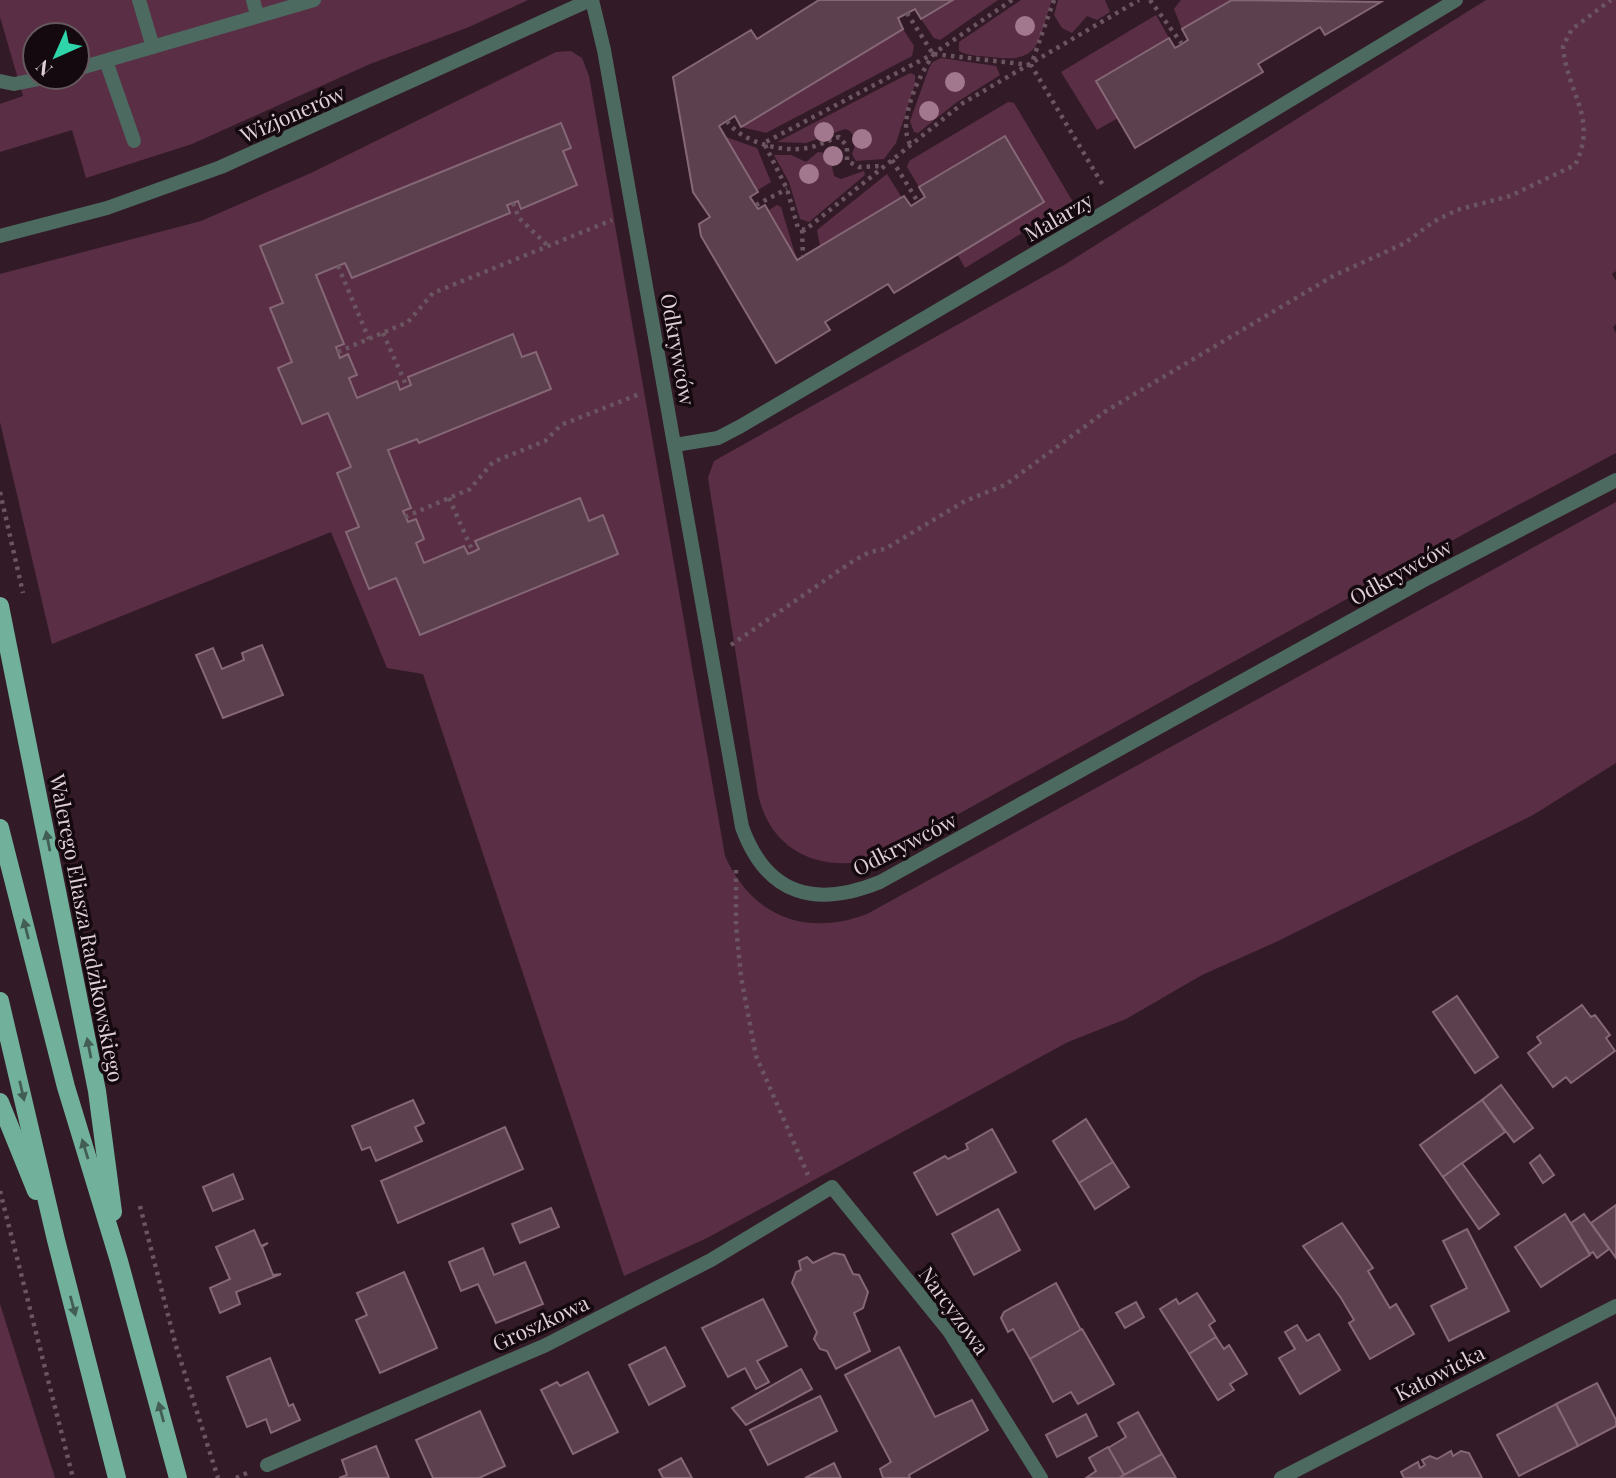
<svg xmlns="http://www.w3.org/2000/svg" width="1616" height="1478" font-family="'Playfair Display',serif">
<rect width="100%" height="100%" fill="#331a27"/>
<g fill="#5a2f46" fill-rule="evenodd">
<path d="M0,0H528L469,27L370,64L192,144L86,178L72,130L0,152V104L23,96L0,17ZM35,35H77V77H35Z"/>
<polygon points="953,0 998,0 940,40 934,38 921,19"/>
<path d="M1021,0H1052C1037,42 1042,64 991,57C980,56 968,56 959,51V42Z"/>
<polygon points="1058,0 1105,0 1110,12 1097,20 1087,16 1072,33 1062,28 1054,15"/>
<polygon points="1181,0 1232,0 1182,29 1174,9"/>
<path d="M1486,0H1616V271L1612,274L1616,281V324L1613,327L1616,333V453L1475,528L881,857C826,875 771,855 758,794L708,478L714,461L1064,265Z"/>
<polygon points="1156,15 1169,38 1096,81 1118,118 1097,130 1061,72"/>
<polygon points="903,29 914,46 912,56 766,133 741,127"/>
<path d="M571,51L582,58L589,76L725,856C752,917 807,937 867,914L1616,502V763L1533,815L1276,942L1202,975L1126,1019L1068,1042L707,1238L624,1276L423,674L387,668L331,532L52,644L0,422V274L201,221L311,173L556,52Z"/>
<polygon points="941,58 996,66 1000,75 957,102 918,133 914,132 910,121 929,68 933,62"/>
<polygon points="910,73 915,75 915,84 896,143 884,159 856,161 852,154 857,140 850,131 845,129 806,143 777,142"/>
<polygon points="1008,102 1014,103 1073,202 965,268 957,254 1044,201 1005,136 919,187 907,167 909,161"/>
<polygon points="726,137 757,148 771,182 758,190"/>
<polygon points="832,148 843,155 832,167 834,176 841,179 864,171 865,175 809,222 800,219 789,182 774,155 791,155 806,162 818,152 825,153"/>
<polygon points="887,174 902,198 820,246 817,230"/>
<polygon points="777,205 781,207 796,257 769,210"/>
<polygon points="0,1304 55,1478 0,1478"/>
</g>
<g fill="#5c404e" stroke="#856776" stroke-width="2">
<polygon points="953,0 921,19 915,9 898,18 903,29 741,127 735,116 719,126 758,192 750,197 758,209 765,205 797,260 904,196 911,206 925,197 919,187 1005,136 1044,202 894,293 888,284 825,322 830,330 776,363 701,236 699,224 710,217 693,192 673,77 751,30 757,39 819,0"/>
<polygon points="1232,0 1381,2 1325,35 1320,27 1258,64 1263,72 1135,148 1096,81 1169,38 1175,48 1182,44 1188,40 1182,29"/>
<polygon points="561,123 571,148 563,151 577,185 521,209 518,201 513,203 507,205 510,213 352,278 345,263 316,275 344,344 336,347 340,358 348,354 357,375 349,378 357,398 397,381 400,390 411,385 408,377 513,334 522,357 536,352 551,389 419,443 417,439 388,450 411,508 403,511 408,522 416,519 424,539 416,543 424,563 464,546 468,554 473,552 479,549 475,541 580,498 589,521 603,515 618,554 420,635 396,578 369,589 346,532 359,527 337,473 351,467 328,413 302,424 278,368 292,362 270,308 283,303 260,246"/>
<polygon points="262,645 283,695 223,718 196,655 213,648 222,669 244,660 242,653"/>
<polygon points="1457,996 1498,1057 1475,1073 1433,1012"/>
<polygon points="1582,1005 1591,1017 1595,1015 1610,1035 1606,1038 1615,1051 1571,1083 1566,1077 1553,1087 1528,1053 1541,1043 1537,1037"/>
<polygon points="1501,1085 1533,1128 1514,1142 1482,1100"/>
<polygon points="413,1100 424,1123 415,1127 422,1141 376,1161 370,1147 362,1150 352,1126"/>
<polygon points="1482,1100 1505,1132 1443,1177 1420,1145"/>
<polygon points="1086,1119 1113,1162 1079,1183 1053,1141"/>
<polygon points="505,1127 523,1169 398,1223 381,1181"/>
<polygon points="992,1129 1016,1172 937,1215 914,1173 945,1156 948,1159 968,1149 966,1144"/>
<polygon points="1540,1155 1554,1175 1543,1183 1530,1163"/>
<polygon points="1113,1162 1129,1187 1095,1209 1079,1183"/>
<polygon points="1462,1163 1499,1214 1479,1229 1443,1177"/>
<polygon points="233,1174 243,1199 213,1211 203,1187"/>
<polygon points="1616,1205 1616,1258 1591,1223"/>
<polygon points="551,1208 559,1227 520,1243 512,1224"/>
<polygon points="998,1209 1020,1250 974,1275 952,1234"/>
<polygon points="1565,1214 1590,1255 1541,1287 1515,1247"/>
<polygon points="1584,1214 1609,1249 1597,1258 1593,1252 1590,1254 1571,1223"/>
<polygon points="1342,1223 1373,1268 1368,1271 1390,1308 1396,1304 1414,1334 1370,1359 1349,1323 1354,1320 1341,1298 1303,1246"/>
<polygon points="1467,1229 1509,1311 1449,1341 1431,1306 1467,1288 1443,1241"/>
<polygon points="254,1230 261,1246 268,1243 262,1247 273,1275 281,1274 236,1292 240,1304 220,1313 210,1288 230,1279 216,1247"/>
<polygon points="483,1248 494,1275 525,1262 543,1304 496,1323 478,1284 461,1291 449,1262"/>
<polygon points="834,1253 844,1255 853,1274 859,1275 868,1292 863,1308 854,1313 870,1351 836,1369 827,1351 820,1349 814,1339 817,1332 792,1283 796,1272 801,1270 799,1261 807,1257 813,1263"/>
<polygon points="404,1272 437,1348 380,1373 356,1320 367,1315 357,1293"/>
<polygon points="1056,1283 1081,1330 1030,1359 1013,1329 1008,1332 1001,1318 1004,1312"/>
<polygon points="1197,1293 1215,1321 1209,1325 1216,1337 1189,1354 1160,1309 1176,1299 1179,1304"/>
<polygon points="763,1299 787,1346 757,1361 769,1382 756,1389 745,1368 728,1377 702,1328"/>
<polygon points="1136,1302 1144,1317 1125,1328 1116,1313"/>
<polygon points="1297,1325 1307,1341 1319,1334 1340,1370 1300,1394 1279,1358 1295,1349 1285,1332"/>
<polygon points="1082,1329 1114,1384 1078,1404 1071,1392 1053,1402 1030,1359"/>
<polygon points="1216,1337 1224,1349 1229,1345 1247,1374 1230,1384 1234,1390 1218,1400 1189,1354"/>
<polygon points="665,1347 685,1386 649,1405 629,1365"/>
<polygon points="899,1347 935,1417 972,1400 988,1430 909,1475 910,1478 883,1478 880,1469 891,1462 845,1375"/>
<polygon points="270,1358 289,1406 293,1404 300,1420 271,1433 266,1419 247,1427 227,1377"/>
<polygon points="801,1369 812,1389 746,1425 732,1408"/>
<polygon points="588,1372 618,1432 573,1454 541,1390 557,1382 560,1386"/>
<polygon points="1597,1383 1616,1420 1616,1426 1578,1446 1556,1404"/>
<polygon points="820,1396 837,1431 768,1465 750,1430"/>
<polygon points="1556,1404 1578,1446 1519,1476 1497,1435"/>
<polygon points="480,1411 505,1466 479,1478 433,1478 416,1440"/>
<polygon points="1138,1412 1162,1454 1124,1475 1108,1448 1126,1437 1118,1423"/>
<polygon points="1086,1414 1097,1436 1057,1457 1046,1435"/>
<polygon points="376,1446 389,1478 339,1478 347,1475 342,1460"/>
<polygon points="1108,1447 1124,1475 1119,1478 1086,1478 1096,1471 1089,1458"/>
<polygon points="1451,1451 1453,1456 1461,1451 1469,1453 1482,1478 1404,1478 1401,1472 1418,1462 1420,1468 1425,1465 1422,1460 1430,1456 1437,1459"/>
<polygon points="1162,1454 1176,1478 1119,1478 1124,1475"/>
<polygon points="681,1458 692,1478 663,1478 659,1470"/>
<polygon points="834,1463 841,1478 805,1478"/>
</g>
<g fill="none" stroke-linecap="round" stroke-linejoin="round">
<g stroke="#6b5560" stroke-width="4.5" stroke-dasharray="3.5 5" stroke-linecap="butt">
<polyline points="1012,0 933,54 764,143 787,189 798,228 805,230 963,103 1139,0"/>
<polyline points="1054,0 1031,65 1104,187"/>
<polyline points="1150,0 1182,44"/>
<polyline points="907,13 933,54"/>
<polyline points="934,54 1030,65"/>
<path d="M727,121C741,142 783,153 807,148C819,146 828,140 839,137L847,146V161L859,167L883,166"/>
<path d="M910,144C897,120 919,76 933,55"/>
<polyline points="892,160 918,202"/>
<polyline points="513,203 519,218 548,246"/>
<polyline points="756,205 787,189"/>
<polyline points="802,230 803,256"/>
<polyline points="338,266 369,339"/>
<polyline points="383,333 407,387"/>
<polyline points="338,352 408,322 433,293 612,220"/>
<polyline points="0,492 23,593"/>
<polyline points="449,498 473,552"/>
<polyline points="405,517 470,489 493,462 545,441 561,425 642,393"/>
<path d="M731,645L853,561L870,552L885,549L965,501L1005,485L1106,411L1333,276L1405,243L1433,222L1457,210L1510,196L1575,165C1599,118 1566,92 1563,46L1572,29L1611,0"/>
<polyline points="736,870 736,926 741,977 756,1056 808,1175"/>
<polyline points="0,1191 73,1478"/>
<polyline points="140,1206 176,1346 218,1478"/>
<polyline points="236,1478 247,1473"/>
</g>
<g stroke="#4c6a5f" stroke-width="14">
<polyline points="139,0 153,47"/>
<polyline points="253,0 257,15"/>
<path d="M592,0L604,50L742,827C767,896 816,908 880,882L1428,578L1616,480"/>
<polyline points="106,61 134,141"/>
<polyline points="77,69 314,0"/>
<polyline points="0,81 14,84 49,77"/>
<polyline points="675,445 718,438 741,426 1115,206 1456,0"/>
</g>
<g stroke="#4c6a5f" stroke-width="14">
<polyline points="0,236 107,208 221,167 590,0"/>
<polyline points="267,1465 546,1345 711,1260 832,1187 949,1331 1041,1478"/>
<polyline points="1281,1478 1616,1306"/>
</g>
<g stroke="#71b19b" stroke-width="18">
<polyline points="0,606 97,1091 113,1212"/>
<polyline points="0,828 66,1087 119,1261 178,1478"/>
<polyline points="0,1001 56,1240 117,1478"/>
<polyline points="0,1102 36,1191"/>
</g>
</g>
<g fill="#a1788d">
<circle cx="1025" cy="26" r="10"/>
<circle cx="955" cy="82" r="10"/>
<circle cx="929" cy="111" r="10"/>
<circle cx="824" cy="132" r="10"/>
<circle cx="862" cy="139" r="10"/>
<circle cx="833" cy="156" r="10"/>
<circle cx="809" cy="174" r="10"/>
</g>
<defs><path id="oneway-solid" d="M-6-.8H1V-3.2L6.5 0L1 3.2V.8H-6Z" transform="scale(1.75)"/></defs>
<g fill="#425d54">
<use href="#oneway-solid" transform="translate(48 841) rotate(-101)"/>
<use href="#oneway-solid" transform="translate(26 929) rotate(-104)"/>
<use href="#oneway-solid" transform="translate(89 1048) rotate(-101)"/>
<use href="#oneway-solid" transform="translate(22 1091) rotate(77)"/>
<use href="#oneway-solid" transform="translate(85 1149) rotate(-107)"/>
<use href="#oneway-solid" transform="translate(73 1306) rotate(75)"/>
<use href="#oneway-solid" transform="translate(161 1412) rotate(-105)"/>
</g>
<g text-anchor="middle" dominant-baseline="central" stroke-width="7" stroke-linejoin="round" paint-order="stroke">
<g font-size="21" fill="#dfced6" stroke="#14090e">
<text transform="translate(292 113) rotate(-24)">Wizjonerów</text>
<text transform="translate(1058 216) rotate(-30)">Malarzy</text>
<text transform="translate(679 349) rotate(80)">Odkrywców</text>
<text transform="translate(1400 571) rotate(-29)">Odkrywców</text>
<text transform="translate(904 843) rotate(-27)">Odkrywców</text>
<text transform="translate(88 928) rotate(79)">Walerego Eliasza Radzikowskiego</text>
<text transform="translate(955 1310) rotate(54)">Narcyzowa</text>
<text transform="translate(540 1322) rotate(-25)">Groszkowa</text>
<text transform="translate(1439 1372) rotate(-27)">Katowicka</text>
</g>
</g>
<g transform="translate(56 56) rotate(225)"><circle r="33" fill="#14090e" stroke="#65585e" stroke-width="2"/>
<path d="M0-5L12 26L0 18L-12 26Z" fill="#2ed4aa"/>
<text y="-10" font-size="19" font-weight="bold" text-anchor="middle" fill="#dfced6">N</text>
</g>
</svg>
